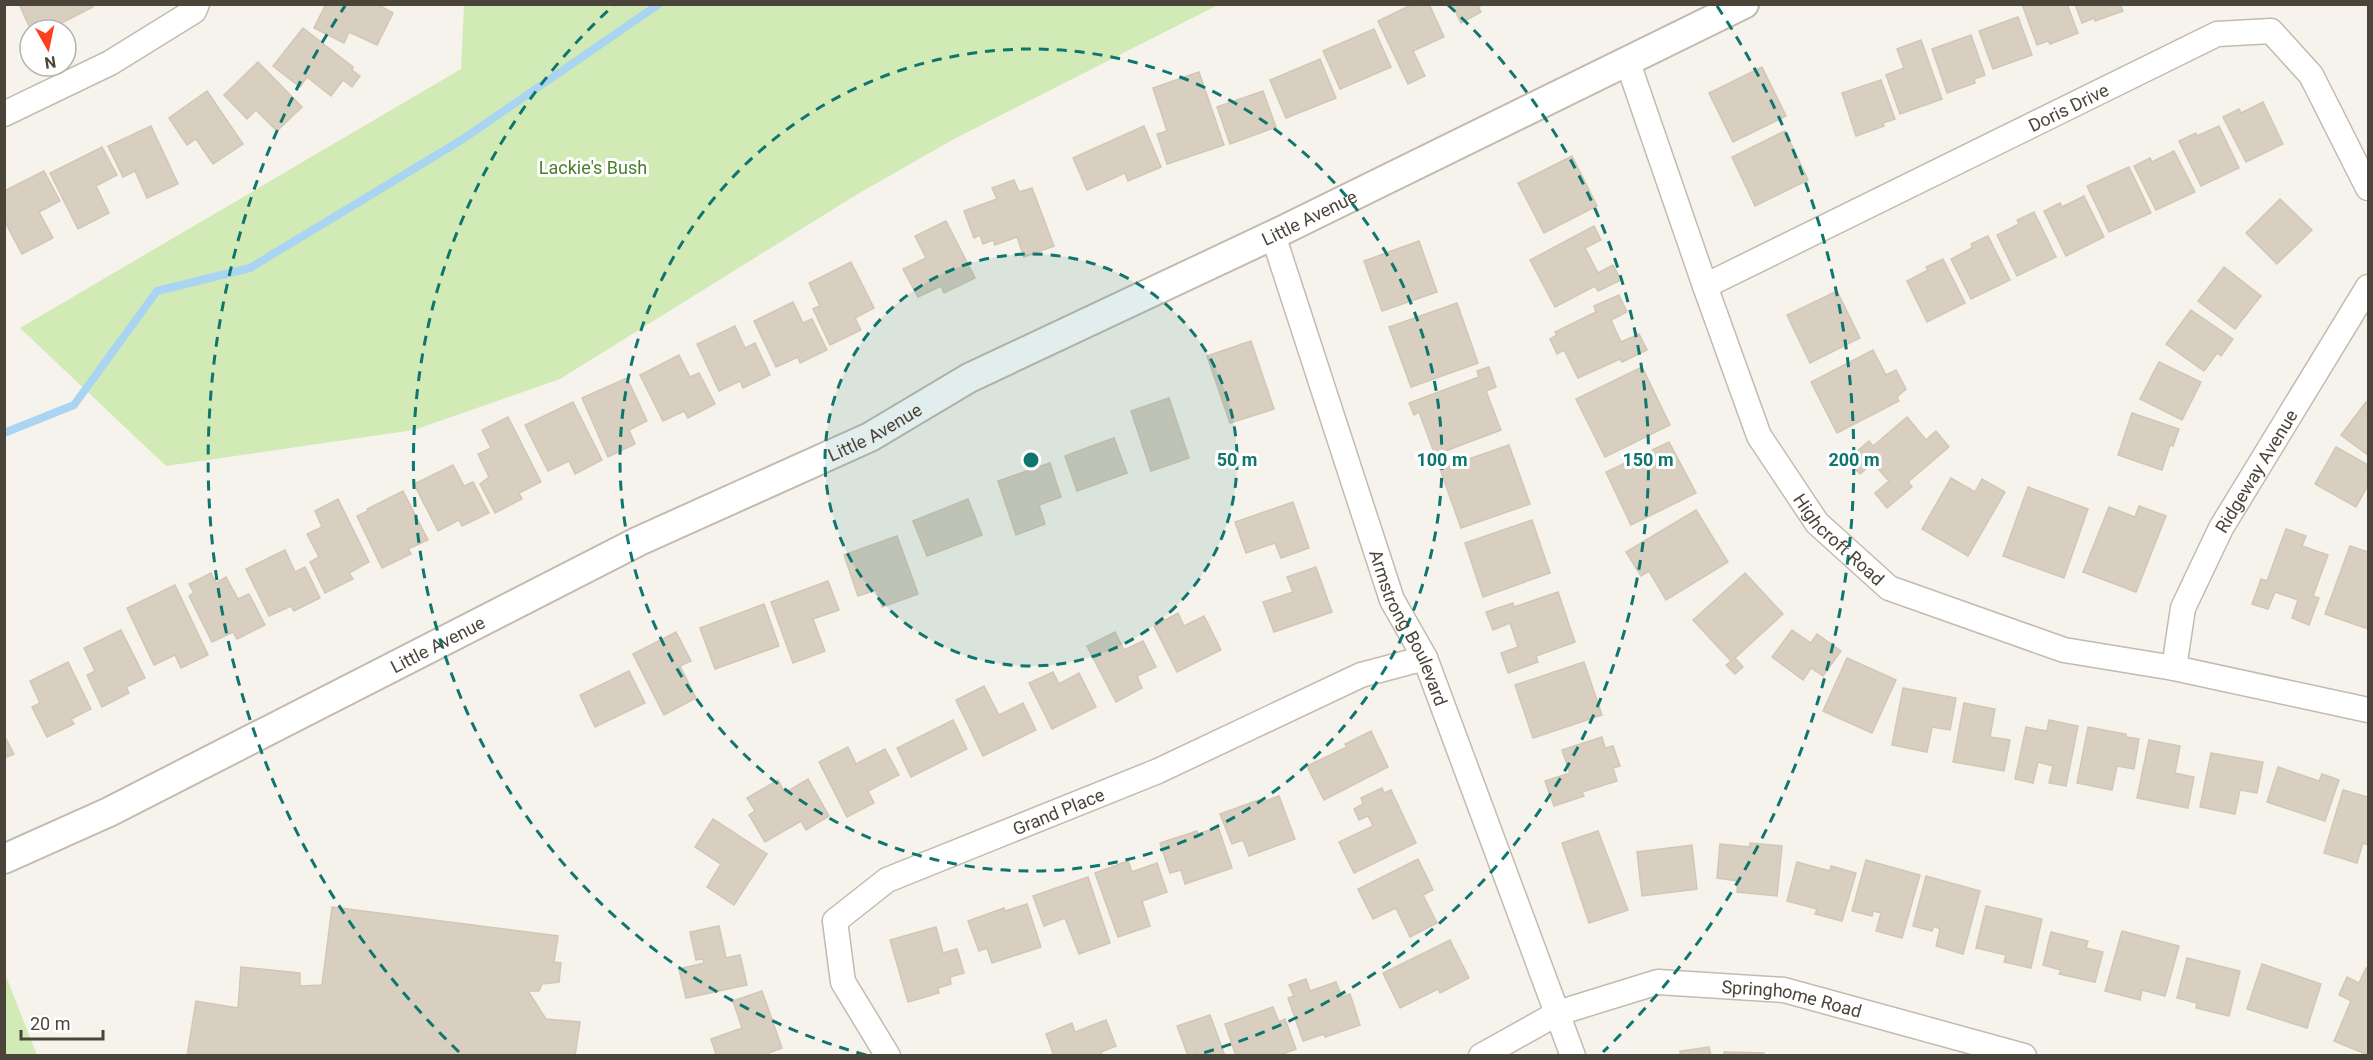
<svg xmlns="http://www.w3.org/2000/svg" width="2373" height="1060" font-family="Roboto,sans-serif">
<rect width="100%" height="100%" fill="#f6f3ec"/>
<g fill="#d2eab5">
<polygon points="464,5 464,4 1218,5 954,139 856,195 560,379 414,430 166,466 20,328 461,69"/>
<polygon points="4,974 5,974 37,1055 5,1055"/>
</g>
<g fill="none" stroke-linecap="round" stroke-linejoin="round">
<polyline stroke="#a9d4f2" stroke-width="8" points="4,433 74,405 157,291 250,268 463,139 659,4"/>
</g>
<g fill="#d8cfc1" stroke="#d3c7b4" stroke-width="1.5">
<polygon points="19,4 92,4 93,7 48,30 31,30"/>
<polygon points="326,4 377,4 393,13 377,45 349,32 344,43 314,28"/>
<polygon points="1413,4 1429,4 1444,37 1413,51 1425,76 1408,84 1378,21"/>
<polygon points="1452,4 1484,4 1478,7 1481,12 1461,23"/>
<polygon points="2022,4 2067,4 2078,33 2050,44 2048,41 2037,45"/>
<polygon points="2075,4 2120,4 2123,11 2095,21 2094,18 2082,23"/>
<polygon points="2018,17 2032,55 1993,69 1979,31"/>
<polygon points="303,28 353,67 352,70 360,76 352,87 343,80 331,96 307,77 300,87 273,66"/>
<polygon points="1374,29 1391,67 1340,89 1323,51"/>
<polygon points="1971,35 1985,75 1974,79 1975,83 1947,93 1932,49"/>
<polygon points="1921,40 1942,99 1900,114 1886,75 1904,68 1897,49"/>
<polygon points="1320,59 1336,98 1286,118 1270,80"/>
<polygon points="258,62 302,107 277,131 256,110 247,119 224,95"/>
<polygon points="1762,67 1786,116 1733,142 1709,93"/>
<polygon points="1199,72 1224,145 1167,164 1157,134 1167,131 1153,88"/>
<polygon points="1881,80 1895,119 1883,123 1884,126 1856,136 1842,93"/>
<polygon points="207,91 243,144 213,164 196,139 187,145 169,118"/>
<polygon points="1263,91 1276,127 1230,144 1217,107"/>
<polygon points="2263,102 2283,144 2246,162 2223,117 2239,109 2241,113"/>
<polygon points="151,126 178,184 147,198 135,171 123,177 108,146"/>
<polygon points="1144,126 1161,167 1128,181 1125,173 1087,190 1073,158"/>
<polygon points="2219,126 2239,168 2201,186 2179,141 2196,133 2197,136"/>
<polygon points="1785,131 1808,180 1755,206 1732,157"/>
<polygon points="102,147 117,175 96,186 109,213 78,229 50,173"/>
<polygon points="2174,151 2195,192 2156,210 2134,166 2150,158 2152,162"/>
<polygon points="1572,156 1597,206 1544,233 1518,183"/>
<polygon points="2129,167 2151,213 2109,232 2087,186"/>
<polygon points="44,171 60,201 39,212 53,238 22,254 4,220 4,191"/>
<polygon points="1014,180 1019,192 1032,188 1054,246 1024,257 1017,237 995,245 993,240 983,244 980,235 974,238 964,211 997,199 992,188"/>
<polygon points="2084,196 2104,237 2066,256 2044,211 2060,203 2062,207"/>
<polygon points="2280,199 2312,230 2277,264 2246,233"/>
<polygon points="2034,212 2056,257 2017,276 1997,235 2019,224 2017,220"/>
<polygon points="946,221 975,278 944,293 941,286 918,297 903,269 926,258 915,236"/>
<polygon points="1594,226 1601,240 1585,248 1598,273 1613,265 1621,280 1598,291 1595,286 1555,307 1530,260"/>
<polygon points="1988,236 2010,280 1971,299 1951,259 1972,248 1971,244"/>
<polygon points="1419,241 1437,292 1382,311 1364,261"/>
<polygon points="1943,259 1965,303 1927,322 1907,281 1928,270 1926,267"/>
<polygon points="851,262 874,308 855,318 861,330 830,345 813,309 820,306 809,283"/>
<polygon points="2224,267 2261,296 2235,329 2198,301"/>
<polygon points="1837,291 1860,338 1810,363 1787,315"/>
<polygon points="1619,295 1627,312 1611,320 1621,342 1639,334 1647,350 1622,362 1620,359 1578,378 1564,350 1557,354 1550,339 1557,335 1555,332 1596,312 1594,306"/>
<polygon points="793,302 803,323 812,319 827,350 800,363 798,357 776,367 754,321"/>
<polygon points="1457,303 1478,363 1411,387 1389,327"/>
<polygon points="2191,310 2233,339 2221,356 2217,353 2204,371 2166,344"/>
<polygon points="735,326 745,348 755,343 770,375 743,388 740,381 719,391 697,344"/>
<polygon points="1251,341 1274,409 1230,423 1207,356"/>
<polygon points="1873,350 1886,375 1896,370 1906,389 1897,397 1899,401 1837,433 1811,382"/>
<polygon points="679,355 690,377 699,373 715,404 688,418 684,411 663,421 640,375"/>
<polygon points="2159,362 2201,382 2182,420 2140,399"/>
<polygon points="1489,367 1496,387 1486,391 1501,430 1435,455 1419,412 1414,415 1409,403 1479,377 1477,371"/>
<polygon points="1642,367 1670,425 1605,457 1576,399"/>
<polygon points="627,378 647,421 629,430 635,444 608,457 582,398"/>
<polygon points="1169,398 1189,458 1151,471 1131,411"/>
<polygon points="573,402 602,460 575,474 569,461 548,471 525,425"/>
<polygon points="2366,402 2368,404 2368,455 2341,435"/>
<polygon points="2132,413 2179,429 2173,446 2170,445 2162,470 2118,455"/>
<polygon points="508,417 541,482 519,493 522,499 495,513 480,484 489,477 478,454 491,448 482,430"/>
<polygon points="1907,417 1926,440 1936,431 1949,447 1908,482 1912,487 1887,508 1875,493 1889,481 1873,463 1860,474 1847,460 1869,441 1873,446"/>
<polygon points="1114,438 1127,473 1077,491 1065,456"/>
<polygon points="1669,442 1696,493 1631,525 1606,472"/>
<polygon points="1509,445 1530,504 1461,528 1440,469"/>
<polygon points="2336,447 2368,465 2368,485 2356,507 2315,484"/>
<polygon points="1050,463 1061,497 1039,505 1045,524 1016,535 998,481"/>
<polygon points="453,465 464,486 473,482 489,513 462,526 459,520 438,531 414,484"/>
<polygon points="1951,478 1975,492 1982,479 2005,492 1968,556 1922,529"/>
<polygon points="2028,487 2088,509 2064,578 2003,556"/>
<polygon points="403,491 428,540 408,549 411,554 382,568 357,516 368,511 367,509"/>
<polygon points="338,499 369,562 349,573 353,579 325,593 310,562 319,557 307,534 322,527 315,511"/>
<polygon points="968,499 982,535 927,556 913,521"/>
<polygon points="1293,502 1309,548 1281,558 1275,543 1246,553 1235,522"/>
<polygon points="2139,506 2166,516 2136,592 2083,572 2109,507 2135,517"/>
<polygon points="1696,510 1728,562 1666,600 1649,571 1641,576 1626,552"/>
<polygon points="1532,520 1550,573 1483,597 1465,543"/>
<polygon points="2286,529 2306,536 2302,546 2328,555 2313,596 2319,598 2309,625 2292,618 2298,600 2275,592 2268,609 2252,604 2261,579 2267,581"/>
<polygon points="897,536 918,594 882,607 876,590 858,596 844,555"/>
<polygon points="2350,546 2368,552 2368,629 2325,614"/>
<polygon points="285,550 295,572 305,567 320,598 294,611 291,606 269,616 246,569"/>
<polygon points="1316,567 1332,612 1274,632 1263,602 1293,592 1287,577"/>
<polygon points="211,573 216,583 226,577 238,599 249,594 265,625 237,639 233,632 212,642 189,596 194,593 189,584"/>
<polygon points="1745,573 1783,614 1735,658 1743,667 1735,674 1726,665 1731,661 1693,620"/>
<polygon points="828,581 839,610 813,619 825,651 793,663 771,602"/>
<polygon points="175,585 208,655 181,668 175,655 154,665 127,608"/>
<polygon points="1558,592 1575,642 1536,656 1538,662 1508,673 1501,653 1518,647 1510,623 1493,630 1486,612 1513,603 1514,607"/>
<polygon points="764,604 779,646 715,669 700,628"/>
<polygon points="1178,613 1184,626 1204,616 1221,650 1177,672 1154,626"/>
<polygon points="121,630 145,678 126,687 129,693 102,707 87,675 95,671 84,648"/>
<polygon points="1792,630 1811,643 1817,634 1841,651 1823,676 1811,668 1803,680 1772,657"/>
<polygon points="676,632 691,661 680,666 696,698 664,715 633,654"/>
<polygon points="1115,632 1124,650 1143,641 1156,667 1137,676 1142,688 1116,702 1087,646"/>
<polygon points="1847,658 1896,680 1872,733 1823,711"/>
<polygon points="68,662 91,709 71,719 74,724 47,737 32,707 40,703 30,681"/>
<polygon points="1584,662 1602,715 1533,738 1515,685"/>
<polygon points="629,671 645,703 595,727 580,695"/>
<polygon points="1053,672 1059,684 1079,673 1096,707 1052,729 1029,683"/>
<polygon points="984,686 999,715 1023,703 1036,730 983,756 956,700"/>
<polygon points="1903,688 1956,698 1950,730 1932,727 1927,752 1892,745"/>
<polygon points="1964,703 1995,709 1990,737 2010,740 2004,771 1953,762"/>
<polygon points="953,720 967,749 911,777 897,748"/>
<polygon points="2049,720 2078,726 2066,786 2049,783 2053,766 2038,762 2033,783 2015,779 2026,727 2047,731"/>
<polygon points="2088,727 2126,734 2126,737 2139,739 2134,769 2117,766 2112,790 2077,783"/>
<polygon points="1371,731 1388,767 1324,800 1307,766 1347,747 1345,744"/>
<polygon points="4,735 14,754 4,758"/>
<polygon points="1602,737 1605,748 1613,746 1620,766 1613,768 1617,781 1582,792 1584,796 1554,806 1545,781 1570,773 1562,750"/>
<polygon points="2149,740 2180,746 2175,773 2194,777 2188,808 2137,798"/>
<polygon points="848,747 856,764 885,749 899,775 868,791 874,803 847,817 819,762"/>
<polygon points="2211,753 2263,762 2257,793 2240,790 2235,814 2200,807"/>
<polygon points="2278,767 2319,781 2322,774 2339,780 2325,821 2267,802"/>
<polygon points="808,779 829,816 806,830 801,821 765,842 749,815 755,811 747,798 778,780 785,793"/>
<polygon points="1382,788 1384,793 1391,790 1416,843 1354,873 1339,842 1373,826 1368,816 1359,820 1354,809 1363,804 1361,798"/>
<polygon points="2343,790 2368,797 2368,845 2363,843 2357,863 2324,853"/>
<polygon points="1279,796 1295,839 1249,856 1243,840 1232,844 1220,814 1259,800 1260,803"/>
<polygon points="713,819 767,854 734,905 707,887 721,864 695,847"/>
<polygon points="1218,827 1232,868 1185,884 1181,870 1170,873 1160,843 1197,831 1198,834"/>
<polygon points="1598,831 1628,910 1589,923 1562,843"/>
<polygon points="1750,843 1782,846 1777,896 1737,892 1738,881 1717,878 1720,844 1750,847"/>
<polygon points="1692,845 1697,889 1642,896 1637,852"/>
<polygon points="1418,859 1433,890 1423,895 1437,923 1410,937 1396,908 1373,919 1358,889"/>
<polygon points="1866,860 1920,875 1902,938 1876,931 1881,913 1873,911 1872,916 1852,911"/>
<polygon points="1128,861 1132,872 1157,863 1167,892 1142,901 1150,926 1118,937 1095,873"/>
<polygon points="1797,862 1830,871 1831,866 1856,873 1842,921 1815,914 1817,909 1787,901"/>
<polygon points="1926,876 1980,891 1963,954 1936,946 1940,929 1934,926 1932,931 1913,926"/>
<polygon points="1088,877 1110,943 1079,954 1065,918 1044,926 1033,896"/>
<polygon points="1027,904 1041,947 992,963 987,948 979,951 968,921 1004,908 1005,911"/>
<polygon points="1986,906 2042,919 2031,968 2004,962 2006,955 1976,948"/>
<polygon points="332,907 558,936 554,962 561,963 559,982 542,984 539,991 528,991 546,1019 580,1022 575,1056 187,1056 196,1001 238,1008 241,967 300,973 300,986 322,985"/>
<polygon points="719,926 726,958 740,955 747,985 686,998 679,969 704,963 703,959 696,960 690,932"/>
<polygon points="936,927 943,953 957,949 964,973 950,977 951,984 938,988 939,993 908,1002 890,940"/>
<polygon points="2122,931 2179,946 2165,996 2142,990 2140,1000 2105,991"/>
<polygon points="2051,932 2088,941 2086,948 2103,952 2095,982 2059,974 2061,970 2043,965"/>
<polygon points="1450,940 1469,978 1440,993 1438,989 1400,1008 1383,973"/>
<polygon points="2187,958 2240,971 2229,1016 2196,1008 2197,1003 2177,998"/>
<polygon points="2262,964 2321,984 2307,1028 2247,1009"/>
<polygon points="2366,968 2368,969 2368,1055 2334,1041 2351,1001 2339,995 2347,977 2359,983"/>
<polygon points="1306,979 1310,991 1336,982 1342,997 1350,994 1360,1025 1325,1037 1324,1034 1303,1041 1288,998 1294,996 1289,985"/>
<polygon points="762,991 782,1048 761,1056 710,1056 716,1054 711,1039 742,1028 733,1001"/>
<polygon points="1273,1007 1279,1022 1285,1019 1296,1049 1278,1056 1236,1056 1225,1024"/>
<polygon points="1210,1015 1225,1056 1188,1056 1177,1026"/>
<polygon points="1106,1020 1116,1046 1101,1052 1103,1056 1054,1056 1046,1034 1072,1023 1075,1032"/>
<polygon points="1709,1047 1711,1056 1674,1056 1681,1054 1680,1051"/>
<polygon points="1724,1052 1764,1053 1764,1056 1724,1056"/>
</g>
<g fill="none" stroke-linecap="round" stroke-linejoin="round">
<defs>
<g id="minor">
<path id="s1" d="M1627,60L1705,286L1759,436L1817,523L1889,588L2064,650L2174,668L2368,710"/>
<polyline points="4,114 110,63 194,11 197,4"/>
<path id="s2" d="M1273,235L1392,600L1425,658L1573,1056"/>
<path id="s3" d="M1705,286L2217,34L2271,31L2311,75L2368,188"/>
<path id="s4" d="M2174,668L2183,608L2221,528L2368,287"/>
<path id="s5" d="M888,1056L843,982L835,921L887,880L1158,771L1361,675L1425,658"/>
<path id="s6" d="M1481,1056L1558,1013L1658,982L1784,990L2024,1056"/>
</g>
<g id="tertiary">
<path id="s7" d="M4,859L109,812L639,541L870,437L969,378L1273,235L1744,4"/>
</g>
</defs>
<use href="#minor" stroke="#c2bbae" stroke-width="27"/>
<use href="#tertiary" stroke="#c2bbae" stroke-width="32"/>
<use href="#minor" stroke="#fff" stroke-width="24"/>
<use href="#tertiary" stroke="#fff" stroke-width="28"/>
</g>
<circle cx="1031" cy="460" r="206" fill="#0f766e" fill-opacity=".12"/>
<g fill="none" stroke="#0f766e" stroke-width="3" stroke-dasharray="10 8">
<circle cx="1031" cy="460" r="206"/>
<circle cx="1031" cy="460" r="411"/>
<path d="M866 1055A617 617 0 0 1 614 5M1448 5A617 617 0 0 1 1196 1055"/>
<path d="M459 1052A823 823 0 0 1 345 6M1717 6A823 823 0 0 1 1603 1052"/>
</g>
<g text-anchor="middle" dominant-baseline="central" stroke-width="6" stroke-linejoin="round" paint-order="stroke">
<g font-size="18" fill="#4b4439" stroke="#fff">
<text stroke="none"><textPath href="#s3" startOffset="405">Doris Drive</textPath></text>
<text stroke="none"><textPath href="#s7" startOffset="1455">Little Avenue</textPath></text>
<text stroke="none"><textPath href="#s7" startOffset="970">Little Avenue</textPath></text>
<text stroke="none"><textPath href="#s4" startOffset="216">Ridgeway Avenue</textPath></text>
<text stroke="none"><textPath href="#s1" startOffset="530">Highcroft Road</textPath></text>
<text stroke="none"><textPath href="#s2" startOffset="416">Armstrong Boulevard</textPath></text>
<text stroke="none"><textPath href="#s7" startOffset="484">Little Avenue</textPath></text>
<text stroke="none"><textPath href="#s5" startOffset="399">Grand Place</textPath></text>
<text stroke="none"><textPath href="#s6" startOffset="328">Springhome Road</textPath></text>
</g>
<g font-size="18" fill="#4a7f2a" stroke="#fff">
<text x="593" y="167">Lackie's Bush</text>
</g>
</g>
<circle cx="1031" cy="460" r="9" fill="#0f766e" stroke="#fff" stroke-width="3"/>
<g font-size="18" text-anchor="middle" font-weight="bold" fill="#0f766e" stroke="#fff" stroke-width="6" stroke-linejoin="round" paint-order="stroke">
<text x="1237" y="466">50 m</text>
<text x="1442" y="466">100 m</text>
<text x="1648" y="466">150 m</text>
<text x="1854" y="466">200 m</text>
</g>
<rect width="2373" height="1060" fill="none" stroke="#4b4439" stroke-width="12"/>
<g transform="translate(48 48) rotate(171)"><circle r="28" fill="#ffffff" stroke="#b7b4b0" stroke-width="1.5"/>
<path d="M0-4.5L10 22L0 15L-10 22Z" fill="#fc3f1d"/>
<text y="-9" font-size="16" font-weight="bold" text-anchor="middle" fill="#4b4439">N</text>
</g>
<path d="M21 1030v9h82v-9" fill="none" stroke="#4b4439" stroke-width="3"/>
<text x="30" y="1030" font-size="18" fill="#4b4439" stroke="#ffffff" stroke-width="4.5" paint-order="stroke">20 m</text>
</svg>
